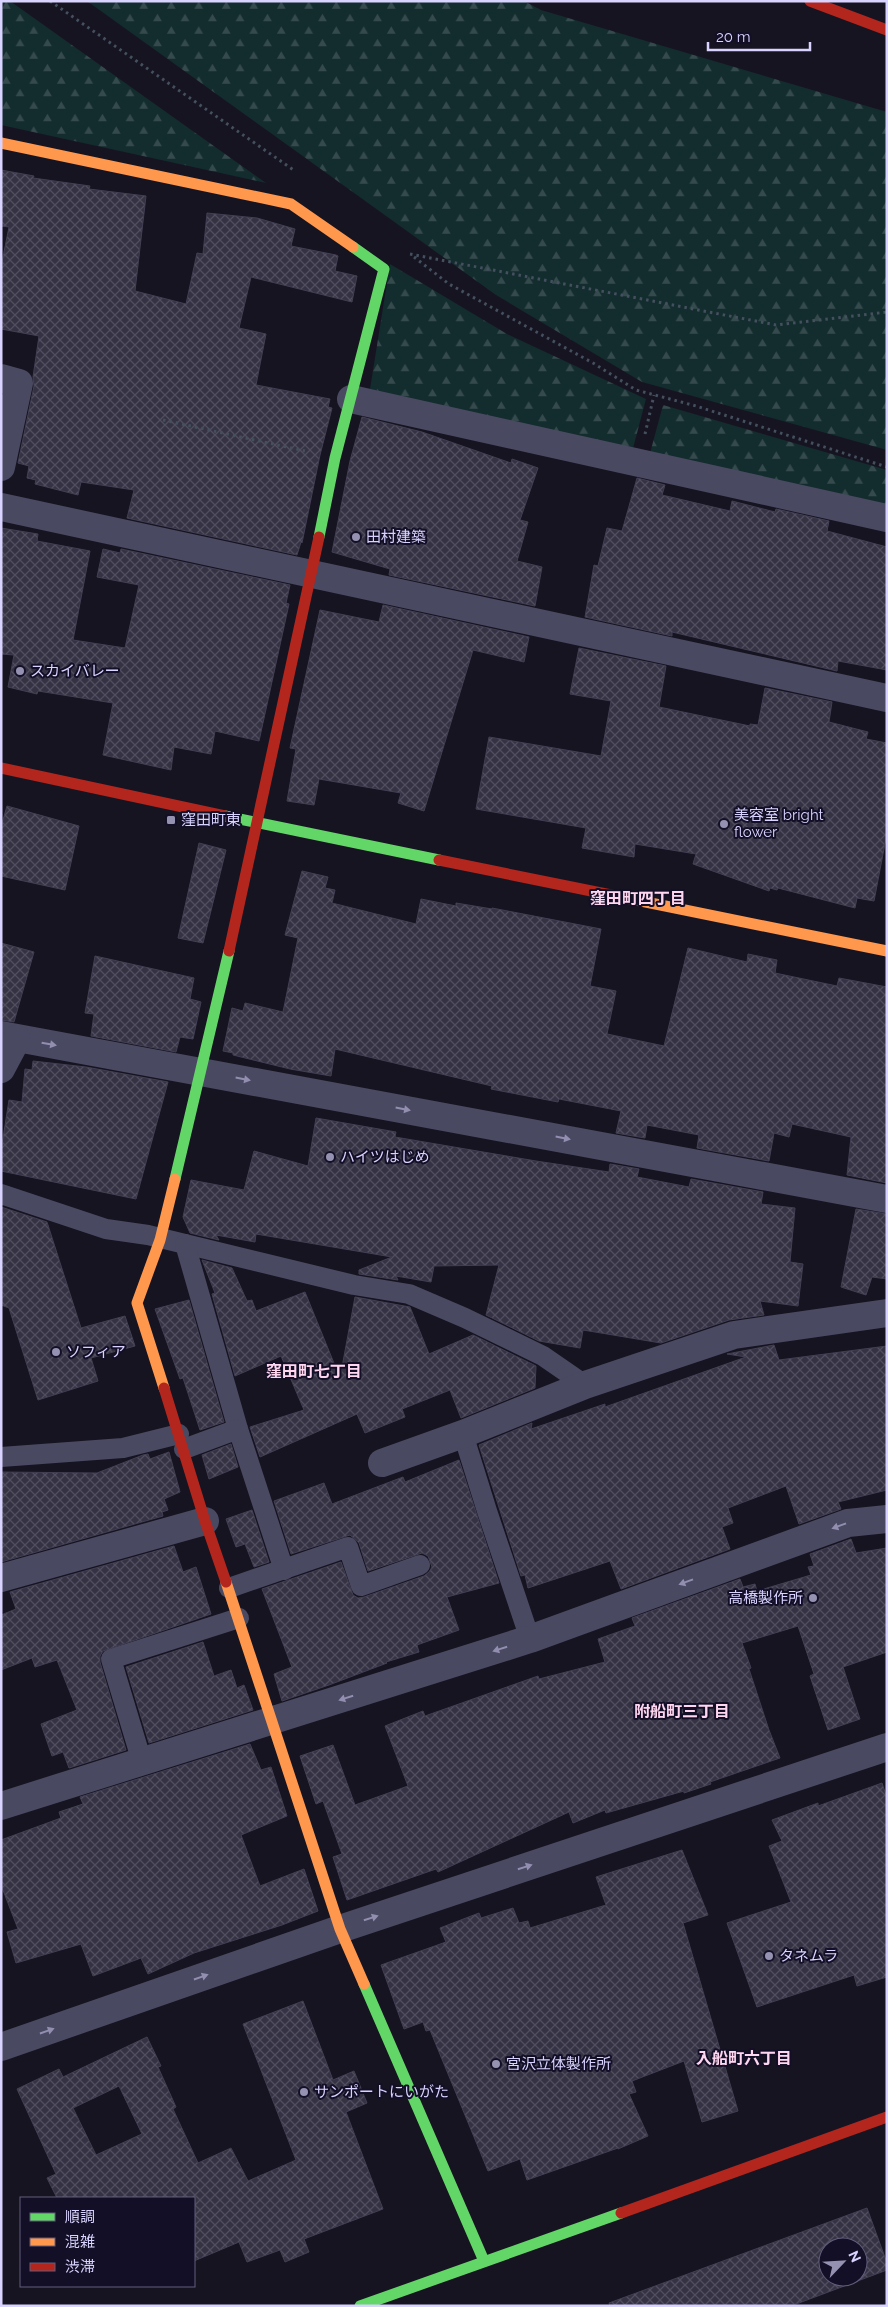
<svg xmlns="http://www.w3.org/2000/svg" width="888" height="2307" font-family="Raleway,'Noto Sans JP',sans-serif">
<defs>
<pattern id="forest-firs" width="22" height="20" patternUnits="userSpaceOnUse" patternTransform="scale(1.25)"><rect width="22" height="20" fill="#132c2d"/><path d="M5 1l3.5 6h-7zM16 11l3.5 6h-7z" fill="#354a4c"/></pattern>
<pattern id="building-cross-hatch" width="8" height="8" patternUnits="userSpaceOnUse" patternTransform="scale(1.25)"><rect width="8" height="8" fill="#343243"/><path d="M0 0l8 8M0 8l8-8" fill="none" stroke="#514f5f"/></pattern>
</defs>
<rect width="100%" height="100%" fill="#161421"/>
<g fill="url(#forest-firs)">
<polygon points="1,1 10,1 266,183 1,125"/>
<polygon points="87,1 524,1 541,10 887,112 887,450 642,382 496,295"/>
<polygon points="390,264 507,334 646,399 632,452 370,389"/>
<polygon points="663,405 887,470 887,511 649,457"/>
</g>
<g fill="url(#building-cross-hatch)" stroke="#433f54" fill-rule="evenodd">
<polygon points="1,170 34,176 33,178 90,186 89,189 146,196 135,291 186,304 197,253 203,254 207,213 257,218 295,229 291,246 336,255 338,256 335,271 357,276 352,302 251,277 239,328 266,334 256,385 330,399 328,407 332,408 320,455 302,543 301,542 297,555 127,518 134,490 81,482 78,495 35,484 36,480 27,478 29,466 18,463 34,386 33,377 39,336 1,329 1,267 9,227 1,226"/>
<polygon points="362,417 422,432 511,463 512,459 538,468 520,520 528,522 517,561 542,567 535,606 389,575 390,569 332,552 350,461"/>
<polygon points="637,478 665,485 662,495 730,511 732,501 775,512 776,509 829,521 827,531 887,547 887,670 838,661 837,671 672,632 672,636 585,617 594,565 598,566 607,528 622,531"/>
<polygon points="1,528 38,534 37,541 90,551 73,640 125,648 139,585 97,577 103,549 120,553 121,549 290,585 286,603 289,604 259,741 215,731 211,754 174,747 171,770 103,755 113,703 38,691 37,694 8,687 14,655 1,654"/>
<polygon points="383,605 529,637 524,662 473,650 424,811 398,803 401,793 319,779 314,805 287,801 296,749 290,748 320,610 379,622"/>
<polygon points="579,648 666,666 659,707 750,726 750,724 758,725 765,688 832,702 829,722 868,732 866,739 887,743 887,833 874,901 857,898 855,908 778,888 777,890 770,888 769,891 693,864 696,854 635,844 634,857 582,848 586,828 476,809 489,737 601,756 611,701 570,694"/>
<polygon points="7,806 79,826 65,890 1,876 1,827"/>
<polygon points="199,843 226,850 203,943 178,938"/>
<polygon points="302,871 328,877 325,888 335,890 332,903 416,924 421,899 456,906 456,903 492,909 492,908 601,929 590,986 616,991 607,1034 664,1046 688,948 747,962 748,954 777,960 775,973 837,986 839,978 887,987 887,1183 847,1175 851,1137 792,1124 789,1137 774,1133 769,1161 697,1148 699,1135 647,1125 645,1138 616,1133 621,1111 559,1099 558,1102 491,1089 492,1086 335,1049 331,1076 290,1069 233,1055 233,1053 223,1051 232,1008 243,1011 245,1003 283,1012 298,938 285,935"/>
<polygon points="1,943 34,952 14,1022 1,1020"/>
<polygon points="95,956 194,978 190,999 201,1002 193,1039 180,1037 176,1052 91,1036 94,1014 85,1013"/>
<polygon points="33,1061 86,1067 168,1082 136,1199 1,1171 1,1151 9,1100 22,1102 25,1069 32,1070"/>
<polygon points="316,1118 396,1132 395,1137 536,1161 609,1172 610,1164 639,1169 637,1177 689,1187 691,1179 763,1192 761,1204 795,1208 790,1262 803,1264 798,1306 760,1301 764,1315 729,1320 661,1343 583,1330 580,1348 539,1341 486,1315 499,1265 434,1266 431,1282 396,1276 398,1280 359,1274 359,1270 392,1257 256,1234 255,1242 216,1235 219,1240 190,1233 183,1217 191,1180 244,1190 254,1151 308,1166"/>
<polygon points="1,1207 47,1222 81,1328 125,1316 135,1346 91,1358 98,1381 38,1400 9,1308 1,1305"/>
<polygon points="856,1209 887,1214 887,1279 872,1277 866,1295 841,1287"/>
<polygon points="202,1260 232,1268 247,1301 252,1300 256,1311 305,1292 340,1378 355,1297 410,1307 429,1354 473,1335 536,1366 535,1388 461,1418 450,1390 402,1409 405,1417 365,1433 357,1414 260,1457 250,1427 304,1410 281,1356 235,1376 212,1294 215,1293"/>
<polygon points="189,1300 224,1422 200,1430 183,1378 180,1379 155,1309"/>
<polygon points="774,1345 779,1360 887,1346 887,1490 838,1502 841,1509 799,1524 786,1486 728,1508 733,1523 722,1527 730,1549 621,1589 610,1561 528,1588 525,1575 521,1576 479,1445 532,1423 531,1429 605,1404 605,1407 746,1357 727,1354"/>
<polygon points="231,1444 238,1467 209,1479 202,1455"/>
<polygon points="169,1452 180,1492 164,1499 168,1510 162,1512 163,1516 1,1562 1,1472 97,1473 143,1455 148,1454 150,1459"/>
<polygon points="459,1460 499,1583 447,1597 459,1630 417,1645 419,1652 386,1662 387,1663 329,1685 282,1701 274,1674 292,1667 262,1589 341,1562 353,1595 358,1598 364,1597 424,1576 429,1572 432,1567 428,1556 422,1553 368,1571 359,1543 350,1535 291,1554 274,1501 324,1483 332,1504 403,1477 405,1482"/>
<polygon points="252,1510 269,1562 254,1567 245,1544 236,1547 226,1519"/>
<polygon points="851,1539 856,1553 887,1548 887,1652 843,1667 860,1719 828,1730 810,1676 814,1674 798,1626 742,1643 751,1668 749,1669 769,1730 780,1758 710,1782 711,1784 684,1793 684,1791 606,1813 605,1810 573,1823 569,1812 438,1872 436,1869 347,1900 333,1857 342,1854 323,1801 316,1804 300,1756 333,1745 355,1805 408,1786 385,1726 423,1711 425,1716 538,1676 539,1679 605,1662 598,1639 635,1626 632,1618 740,1579 743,1587 755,1584 757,1591 811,1575 808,1567 814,1566 810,1554"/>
<polygon points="174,1546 183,1572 196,1567 211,1614 103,1651 100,1656 100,1662 126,1750 69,1768 63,1752 52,1756 41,1724 77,1710 57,1660 35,1667 32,1658 1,1670 1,1615 16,1609 10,1592"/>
<polygon points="203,1642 214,1676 231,1670 237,1688 244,1685 253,1710 149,1743 126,1667"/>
<polygon points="250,1744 261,1770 271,1767 287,1816 241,1835 260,1886 304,1869 318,1911 282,1925 194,1953 148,1974 141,1958 93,1976 81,1944 16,1963 7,1932 18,1929 1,1885 1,1840 61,1818 59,1812 83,1804 80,1797"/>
<polygon points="882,1783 887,1798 887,1977 857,1986 854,1975 757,2007 727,1923 791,1902 769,1846 782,1841 772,1820 818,1803 818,1806"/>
<polygon points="682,1850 708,1915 683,1923 738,2111 702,2122 684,2061 632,2081 636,2092 629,2094 648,2136 618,2149 618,2148 527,2180 520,2159 488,2171 430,2030 426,2031 423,2022 404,2029 381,1965 446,1942 440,1928 479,1913 481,1918 513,1908 519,1923 528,1921 530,1928 606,1905 596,1877"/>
<path d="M303,2001L333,2080L354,2071L367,2103L346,2112L383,2209L304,2239L309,2252L285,2262L280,2250L247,2262L239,2242L194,2261V2198H57L47,2178L56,2174L17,2089L59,2069L63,2077L147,2037L161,2066L158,2067L176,2107L173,2109L198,2163L231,2148L248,2181L296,2160L243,2024ZM119,2086L142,2134L96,2155L73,2108Z"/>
<path d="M867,2208L887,2263V2270L791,2306H610L609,2303ZM828,2247H858V2277H828Z"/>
</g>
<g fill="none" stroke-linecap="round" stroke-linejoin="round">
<g stroke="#44505f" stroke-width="3" stroke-dasharray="2.5 4" stroke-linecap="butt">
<polyline points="50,1 295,171"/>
<polyline points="410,254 776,325 887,312"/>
<polyline points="414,257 449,284 593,363 636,390 696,406 887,467"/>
<polyline points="163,420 305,451"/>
<polyline points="645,434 654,395"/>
</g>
<g stroke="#4a4962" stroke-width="20">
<polyline points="1,1194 106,1229 148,1235 354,1285 409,1294 465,1318 543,1356 585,1385"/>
<polyline points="185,1244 238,1429 284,1570"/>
<polyline points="463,1434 487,1511 530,1639"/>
<polyline points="184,1449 238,1429"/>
<polyline points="1,1457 123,1448 179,1434"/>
<polyline points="229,1588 348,1547 361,1586 420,1565"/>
<polyline points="142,1762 111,1659 239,1618"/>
</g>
<g stroke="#4a4962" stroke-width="28">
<polyline points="1,378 19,383 1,467"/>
<polyline points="351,399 887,518"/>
<polyline points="1,507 887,698"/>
<polyline points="1,1035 887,1199"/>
<polyline points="1,1069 17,1039"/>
<polyline points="382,1463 463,1434 585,1385 734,1335 887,1313"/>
<polyline points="1,1578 205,1521"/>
<polyline points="1,1806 530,1639 848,1523 887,1519"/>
<polyline points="1,2047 340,1929 887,1747"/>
</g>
<g stroke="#63d668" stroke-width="11">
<polyline points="319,537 335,458 384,269 353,247"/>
<polyline points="225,816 439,860"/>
<polyline points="175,1179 229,951"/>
<polyline points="364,1984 484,2261"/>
<polyline points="360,2306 621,2213"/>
</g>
<g stroke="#ff974d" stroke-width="11">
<polyline points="1,143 291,204 353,247"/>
<polyline points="626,898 887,951"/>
<polyline points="164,1388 137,1303 160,1240 175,1179"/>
<polyline points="226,1582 340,1929 364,1984"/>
</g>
<g stroke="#b3261e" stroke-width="11">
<polyline points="810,1 887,30"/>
<polyline points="1,768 225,816"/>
<polyline points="439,860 626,898"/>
<polyline points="229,951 319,537"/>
<polyline points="164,1388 205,1521 226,1582"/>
<polyline points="621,2213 887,2117"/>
</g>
</g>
<defs><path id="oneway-solid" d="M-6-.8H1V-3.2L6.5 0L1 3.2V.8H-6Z" transform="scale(1.25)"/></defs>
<g fill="#928eb0">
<use href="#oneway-solid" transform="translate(49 1044) rotate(10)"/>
<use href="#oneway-solid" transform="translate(243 1079) rotate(11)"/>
<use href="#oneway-solid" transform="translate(403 1109) rotate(11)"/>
<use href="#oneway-solid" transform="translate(563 1138) rotate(11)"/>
<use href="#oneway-solid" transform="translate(839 1526) rotate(160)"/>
<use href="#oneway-solid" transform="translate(686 1582) rotate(160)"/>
<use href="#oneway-solid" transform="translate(500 1649) rotate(162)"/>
<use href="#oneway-solid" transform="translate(346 1698) rotate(162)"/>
<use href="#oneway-solid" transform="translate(525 1867) rotate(-18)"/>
<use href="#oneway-solid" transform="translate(371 1918) rotate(-18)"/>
<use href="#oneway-solid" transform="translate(201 1977) rotate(-19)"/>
<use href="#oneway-solid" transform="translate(47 2031) rotate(-19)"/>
</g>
<g fill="#9591b1" stroke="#130f26" stroke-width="2">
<circle cx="356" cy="537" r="5"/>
<circle cx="20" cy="671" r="5"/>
<rect x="166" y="815" width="10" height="10" rx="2.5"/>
<circle cx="724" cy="824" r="5"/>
<circle cx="330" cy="1157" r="5"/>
<circle cx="56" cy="1352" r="5"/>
<circle cx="813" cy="1598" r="5"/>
<circle cx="769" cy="1956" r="5"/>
<circle cx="496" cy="2064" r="5"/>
<circle cx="304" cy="2092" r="5"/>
</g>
<g text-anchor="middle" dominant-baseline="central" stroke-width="4" stroke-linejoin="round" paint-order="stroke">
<g font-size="15" fill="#d9d4ff" stroke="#130f26" text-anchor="start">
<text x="366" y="537">田村建築</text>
<text x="30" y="671">スカイバレー</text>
<text x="734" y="815">美容室 bright<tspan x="734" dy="17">flower</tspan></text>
<text x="181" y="820">窪田町東</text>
<text x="340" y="1157">ハイツはじめ</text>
<text x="66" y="1352">ソフィア</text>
<text x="803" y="1598" text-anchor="end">高橋製作所</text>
<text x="779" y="1956">タネムラ</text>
<text x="506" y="2064">宮沢立体製作所</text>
<text x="314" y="2092">サンポートにいがた</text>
</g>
<g font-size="16" font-weight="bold" fill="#ffd6f0" stroke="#130f26">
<text x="638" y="898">窪田町四丁目</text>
<text x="314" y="1371">窪田町七丁目</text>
<text x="682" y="1711">附船町三丁目</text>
<text x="744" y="2058">入船町六丁目</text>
</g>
</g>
<rect width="888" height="2307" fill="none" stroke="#d9d4ff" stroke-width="5"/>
<rect x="20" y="2197" width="175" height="90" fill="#130f26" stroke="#625e7d"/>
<rect x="30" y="2213" width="25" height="8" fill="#63d668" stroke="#625e7d"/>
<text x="65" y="2222" font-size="15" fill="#d9d4ff">順調</text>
<rect x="30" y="2238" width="25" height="8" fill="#ff974d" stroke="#625e7d"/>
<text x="65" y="2247" font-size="15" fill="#d9d4ff">混雑</text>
<rect x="30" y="2263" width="25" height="8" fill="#b3261e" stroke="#625e7d"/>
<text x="65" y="2272" font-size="15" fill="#d9d4ff">渋滞</text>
<g transform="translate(843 2262) rotate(65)"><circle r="24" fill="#130f26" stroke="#625e7d"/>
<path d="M0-4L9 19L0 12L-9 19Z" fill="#9591b1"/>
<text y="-8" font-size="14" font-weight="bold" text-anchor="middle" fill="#d9d4ff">N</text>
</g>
<path d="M708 42v8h102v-8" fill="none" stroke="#d9d4ff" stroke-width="2.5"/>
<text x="716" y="42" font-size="15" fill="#d9d4ff" stroke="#130f26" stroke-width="4" paint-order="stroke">20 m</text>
</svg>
